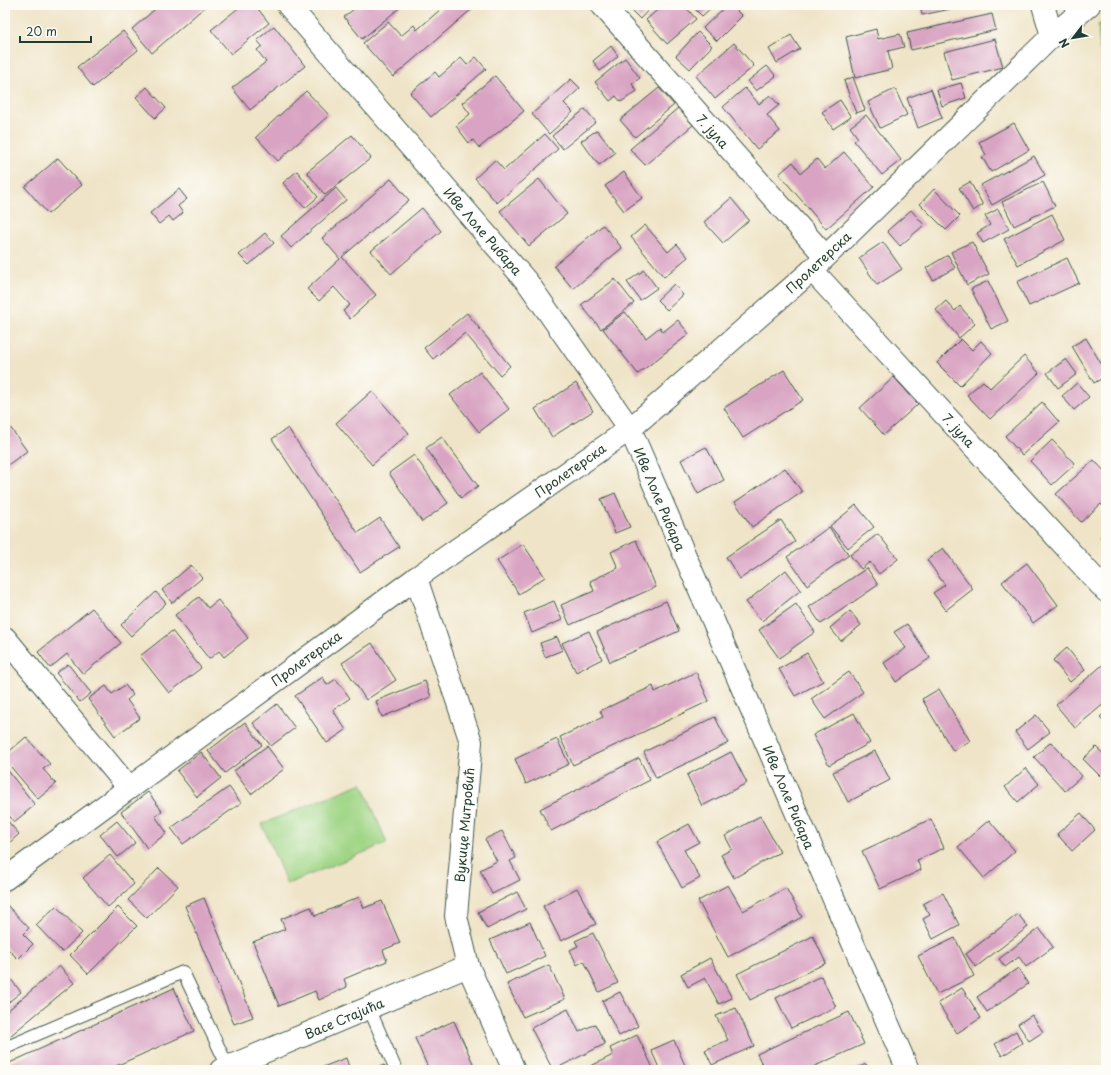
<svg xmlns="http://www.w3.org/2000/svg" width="1111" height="1075" font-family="'Playpen Sans',sans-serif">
<defs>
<pattern id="grass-dots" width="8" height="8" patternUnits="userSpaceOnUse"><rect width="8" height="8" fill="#a0d586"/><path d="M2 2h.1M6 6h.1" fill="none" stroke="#82ae6e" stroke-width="1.8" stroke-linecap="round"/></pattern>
</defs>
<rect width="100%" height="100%" fill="#fdfcf7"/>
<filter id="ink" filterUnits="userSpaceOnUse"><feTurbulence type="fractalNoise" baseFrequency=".025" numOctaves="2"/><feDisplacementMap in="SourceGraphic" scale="8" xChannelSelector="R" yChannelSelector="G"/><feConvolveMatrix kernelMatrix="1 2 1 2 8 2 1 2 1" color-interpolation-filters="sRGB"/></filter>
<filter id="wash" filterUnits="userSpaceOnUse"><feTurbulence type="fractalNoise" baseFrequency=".012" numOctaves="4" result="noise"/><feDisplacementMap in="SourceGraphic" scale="16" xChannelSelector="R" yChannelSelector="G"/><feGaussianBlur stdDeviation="0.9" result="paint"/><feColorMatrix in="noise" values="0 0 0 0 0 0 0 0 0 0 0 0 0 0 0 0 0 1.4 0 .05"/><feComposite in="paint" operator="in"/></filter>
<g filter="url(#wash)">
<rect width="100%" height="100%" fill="#efe4c7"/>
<polygon fill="url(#grass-dots)" stroke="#60895d" points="1106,20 1106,57 1100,50 1098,25"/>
<polygon fill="#a0d586" stroke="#60895d" points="362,783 387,843 287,884 262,824"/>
<g id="blocks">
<g fill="#d9a4c3">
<polygon points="160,5 207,5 152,53 132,29"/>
<polygon points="242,5 255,5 269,23 231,54 211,30"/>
<polygon points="359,5 403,5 362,39 344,17"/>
<polygon points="439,5 470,5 473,8 393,77 363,43 388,22 401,36 414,25 417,30 442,8"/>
<polygon points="628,5 653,5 640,19 627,6"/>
<polygon points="663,5 684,5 696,19 667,44 646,20"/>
<polygon points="691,5 714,5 702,16"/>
<polygon points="727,5 731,5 742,16 717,41 703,28"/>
<polygon points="920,5 965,5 965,6 922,15"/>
<polygon points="992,14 996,30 911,50 907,33"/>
<polygon points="274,26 305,66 250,110 232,88 266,62 257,50 262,46 257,40"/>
<polygon points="876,29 878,39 900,34 904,47 888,51 892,69 855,78 846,37"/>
<polygon points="123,31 138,50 93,87 77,67"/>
<polygon points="698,32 712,46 690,69 676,56"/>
<polygon points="791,35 800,49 777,63 769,49"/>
<polygon points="995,39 1003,67 952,80 944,52"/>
<polygon points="734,43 754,66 715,99 696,76"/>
<polygon points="611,46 618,56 600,71 593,61"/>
<polygon points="476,57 486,69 431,117 410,93 435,72 439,77 461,58 467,65"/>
<polygon points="625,58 640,78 632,84 637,91 621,102 616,96 610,101 595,82"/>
<polygon points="767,66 776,76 756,91 748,81"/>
<polygon points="495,76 524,111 479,148 473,140 469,143 456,126 470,114 462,103"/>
<polygon points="853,77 865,110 856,113 844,81"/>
<polygon points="571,79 580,88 564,103 573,112 549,134 532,114"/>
<polygon points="961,83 966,98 942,106 937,90"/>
<polygon points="147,87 166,108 155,118 136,97"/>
<polygon points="659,88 674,105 635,137 620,120"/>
<polygon points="745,88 759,104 770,95 779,105 767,115 780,131 757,149 723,107"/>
<polygon points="895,89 907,115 880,128 868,102"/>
<polygon points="931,89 942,118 918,128 907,98"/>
<polygon points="306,91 329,115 278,161 256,137"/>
<polygon points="840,100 851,117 833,129 822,112"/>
<polygon points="678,108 693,125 645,165 630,149"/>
<polygon points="585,109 596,122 563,149 552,136"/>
<polygon points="866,115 901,160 882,175 854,141 858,138 850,127"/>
<polygon points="1014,123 1029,150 991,172 982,157 986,155 979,142"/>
<polygon points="597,130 615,153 599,165 581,141"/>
<polygon points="545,134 558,149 497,203 475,178 495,160 504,170"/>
<polygon points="352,135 371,158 325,195 307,172"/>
<polygon points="844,152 874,187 826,229 779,174 793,162 801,173 817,159 825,169"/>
<polygon points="1034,156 1045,175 992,205 981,185"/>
<polygon points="58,158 82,185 48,214 25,187"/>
<polygon points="297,171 318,197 305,208 283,183"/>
<polygon points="624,172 642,198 624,211 605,186"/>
<polygon points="391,179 409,200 342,257 376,295 350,319 343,311 350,305 334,287 319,301 307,289 340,259 322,238"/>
<polygon points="539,179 567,214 529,246 500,211"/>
<polygon points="970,182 983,205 973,211 959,188"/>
<polygon points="1043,182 1055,206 1014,226 1002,202"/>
<polygon points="336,188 346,200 291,248 281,236"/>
<polygon points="179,189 187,199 178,206 183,213 173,221 169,216 159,224 150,213"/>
<polygon points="934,189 960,216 946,230 920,204"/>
<polygon points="731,198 749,220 723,243 704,222"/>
<polygon points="422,208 441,231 391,274 371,251"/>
<polygon points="998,209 1009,229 983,243 977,233 990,225 985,216"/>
<polygon points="911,210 924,225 900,246 887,231"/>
<polygon points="1052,214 1065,240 1018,265 1004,239"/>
<polygon points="603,225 622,248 573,289 554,266"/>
<polygon points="645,225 668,252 677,244 688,257 664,277 631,237"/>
<polygon points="265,233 274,243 249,265 239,255"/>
<polygon points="883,242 902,269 877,285 859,258"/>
<polygon points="972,242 989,274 967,285 951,252"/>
<polygon points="948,255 955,268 933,280 926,268"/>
<polygon points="1067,258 1079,283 1029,306 1017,282"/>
<polygon points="644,270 657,288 640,300 627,282"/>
<polygon points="615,279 634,303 601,329 581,305"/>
<polygon points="988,281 1008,321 991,329 971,289"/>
<polygon points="674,284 683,295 667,310 657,300"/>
<polygon points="946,301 955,311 960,306 975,324 959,338 936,310"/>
<polygon points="625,312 646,338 660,327 663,332 678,320 689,334 638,374 603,329"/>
<polygon points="467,313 510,366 500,375 465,333 433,359 424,348"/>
<polygon points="1086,338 1106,372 1106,376 1094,383 1072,346"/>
<polygon points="961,339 972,350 981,341 992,353 960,386 937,363"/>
<polygon points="1024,356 1039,373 990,419 967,395 983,381 990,388"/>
<polygon points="1066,359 1077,374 1058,388 1047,373"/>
<polygon points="784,370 803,400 743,438 724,408"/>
<polygon points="480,372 509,409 479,432 450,395"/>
<polygon points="894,377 918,404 884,435 860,408"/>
<polygon points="576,383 593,411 552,437 535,409"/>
<polygon points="1077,383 1089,397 1074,410 1062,396"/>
<polygon points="372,391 409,433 372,465 336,423"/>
<polygon points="1042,402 1059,422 1022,455 1005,436"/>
<polygon points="10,427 27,451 5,467 5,430"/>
<polygon points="288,428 358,533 380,518 399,547 360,572 272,439"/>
<polygon points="442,437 478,486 461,498 426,448"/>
<polygon points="1052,440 1075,464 1052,485 1030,461"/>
<polygon points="706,447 724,480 698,494 681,460"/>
<polygon points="414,455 448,503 422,522 389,473"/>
<polygon points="1094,460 1106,473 1106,509 1101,504 1081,522 1056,494"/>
<polygon points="785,468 802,492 752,527 735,502"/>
<polygon points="615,493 630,527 615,533 601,499"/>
<polygon points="856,505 874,527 848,548 830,526"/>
<polygon points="781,520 795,542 740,579 726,557"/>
<polygon points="829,527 849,555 807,585 787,557"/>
<polygon points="1106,532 1106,544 1100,537"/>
<polygon points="878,534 898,559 879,574 870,562 861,569 850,555"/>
<polygon points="636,540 656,587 570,625 561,605 594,591 590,581 618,568 611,552"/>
<polygon points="523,544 545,577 519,594 497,561"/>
<polygon points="943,548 973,589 946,610 933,593 945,585 927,560"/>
<polygon points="1027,563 1058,605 1033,623 1002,582"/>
<polygon points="191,565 202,578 172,603 162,590"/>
<polygon points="867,568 878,585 821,624 809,607"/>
<polygon points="786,570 801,590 762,621 746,602"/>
<polygon points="156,592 166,603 131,636 121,625"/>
<polygon points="199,597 208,608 218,600 248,638 224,657 219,651 209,659 175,615"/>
<polygon points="554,601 562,620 532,633 524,613"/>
<polygon points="666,601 679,631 610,662 597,632"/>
<polygon points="796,604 815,632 779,658 759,630"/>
<polygon points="92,608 121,643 83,674 67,654 50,668 38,652"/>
<polygon points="850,611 861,625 841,641 830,628"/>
<polygon points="907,624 930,658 896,682 884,663 906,648 894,632"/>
<polygon points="172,631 201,668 169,693 140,656"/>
<polygon points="589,631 602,659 576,672 562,643"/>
<polygon points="557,637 563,650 545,657 540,643"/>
<polygon points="372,643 396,680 366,700 342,663"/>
<polygon points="1067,648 1085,670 1070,682 1053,660"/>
<polygon points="807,653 823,681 795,696 779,669"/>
<polygon points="1106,662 1106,702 1075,728 1056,705"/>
<polygon points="68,664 91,693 80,702 56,673"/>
<polygon points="696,672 709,701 573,765 560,737 603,717 600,711 653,686 655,692"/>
<polygon points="849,672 863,692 825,719 811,699"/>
<polygon points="323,677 327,685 336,679 350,698 333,710 346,730 327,743 295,696"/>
<polygon points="425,681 431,697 382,717 376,701"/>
<polygon points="125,685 133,695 127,700 140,718 115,736 88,699 106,686 112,694"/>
<polygon points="939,689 970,741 953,751 922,699"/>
<polygon points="277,704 295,728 271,746 253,723"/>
<polygon points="1106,712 1106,723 1100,717"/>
<polygon points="854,713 870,743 829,765 813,735"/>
<polygon points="1036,715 1050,732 1028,749 1015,732"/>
<polygon points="715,717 728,743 656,778 644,752"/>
<polygon points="245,722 262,745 225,773 208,751"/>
<polygon points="26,737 50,764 43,769 56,784 38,799 5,760 5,755"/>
<polygon points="557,739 569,764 526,784 515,759"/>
<polygon points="1051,742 1082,776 1065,791 1034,757"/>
<polygon points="267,746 284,769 251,794 234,771"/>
<polygon points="1096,747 1106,756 1106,782 1083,759"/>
<polygon points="875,751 890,780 848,802 833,772"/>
<polygon points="201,752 221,778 197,797 177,771"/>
<polygon points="731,752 747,783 702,806 687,775"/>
<polygon points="639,758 650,780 551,831 540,809"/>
<polygon points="5,767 35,805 14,822 5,810"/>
<polygon points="1026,768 1039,784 1018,802 1005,787"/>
<polygon points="229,787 241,803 183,844 171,828"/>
<polygon points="148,792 162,811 155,816 167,833 147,848 121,812"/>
<polygon points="1081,813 1095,830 1072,851 1057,834"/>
<polygon points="760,816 780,852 734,878 721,855 732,849 725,836"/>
<polygon points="5,818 19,834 5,847"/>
<polygon points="931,819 944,848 917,860 921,870 880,889 862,851"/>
<polygon points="989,820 1015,851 984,878 958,847"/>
<polygon points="117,821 135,843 118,857 100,835"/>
<polygon points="689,824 699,842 684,850 700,878 682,888 657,842"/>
<polygon points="502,831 516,858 510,861 520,880 492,894 480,870 497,861 485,839"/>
<polygon points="110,855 134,884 108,907 83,878"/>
<polygon points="159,868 178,886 147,918 128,900"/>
<polygon points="728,885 743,911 786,888 802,917 728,957 698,901"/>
<polygon points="577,888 596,924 561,941 543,906"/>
<polygon points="517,892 526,909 487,929 478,912"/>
<polygon points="943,893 959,925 933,939 923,919 930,915 923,904"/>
<polygon points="359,897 364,908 382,901 400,943 383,950 387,961 344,979 347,987 319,1000 315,991 279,1006 253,942 285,929 281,919 311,907 315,916"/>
<polygon points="204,898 253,1017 234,1024 185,906"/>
<polygon points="5,903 29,928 23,934 33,944 18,959 5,946"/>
<polygon points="56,906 82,933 62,952 36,925"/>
<polygon points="118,907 137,926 88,974 70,955"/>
<polygon points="1018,914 1028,927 976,967 966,954"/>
<polygon points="530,922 545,956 506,974 490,940"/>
<polygon points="1039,928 1053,947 1026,967 1019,957 1005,967 999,959"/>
<polygon points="593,933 618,983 599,992 584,961 577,965 570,950 578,946 575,941"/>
<polygon points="813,936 826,963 750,1000 737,974"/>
<polygon points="955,938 974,976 937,994 918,956"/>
<polygon points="710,958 732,998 719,1004 705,978 688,987 681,974"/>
<polygon points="549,965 565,999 523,1017 507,984"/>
<polygon points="60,966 74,983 5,1040 5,1013"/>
<polygon points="1018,968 1028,984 987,1012 977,997"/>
<polygon points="5,972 21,992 5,1005"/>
<polygon points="821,976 836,1007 791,1028 776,998"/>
<polygon points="174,988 194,1031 107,1070 5,1070 5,1065"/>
<polygon points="962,988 981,1018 957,1033 938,1003"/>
<polygon points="620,992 638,1026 619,1036 602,1001"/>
<polygon points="736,1008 754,1046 712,1065 705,1050 728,1040 716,1016"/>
<polygon points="568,1009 579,1032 595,1024 605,1044 553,1070 531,1028"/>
<polygon points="849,1012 864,1044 806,1070 765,1070 757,1054"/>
<polygon points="1032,1015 1043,1032 1029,1041 1018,1024"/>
<polygon points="454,1021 476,1070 429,1070 415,1038"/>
<polygon points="1016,1031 1022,1043 1002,1056 995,1044"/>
<polygon points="637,1035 654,1070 583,1070 613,1055 610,1048"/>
<polygon points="674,1040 687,1070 660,1070 651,1050"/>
<polygon points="346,1058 350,1070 315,1070"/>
<polygon points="866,1064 869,1070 853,1070"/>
<polygon points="384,1065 387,1070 373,1070"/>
</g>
</g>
</g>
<g filter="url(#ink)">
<use href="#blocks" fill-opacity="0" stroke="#3e564a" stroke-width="1"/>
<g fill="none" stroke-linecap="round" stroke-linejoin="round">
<defs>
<g id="lane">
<polyline points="369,1008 396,1070"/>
<polyline points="5,1048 183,972 228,1067"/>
</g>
<g id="street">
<polyline points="288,5 528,283 630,429 908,1070"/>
<polyline points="602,5 825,256"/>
<polyline points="1043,5 1052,36"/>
<polyline points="812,270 1106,591"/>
<polyline points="416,578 471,742 456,916 468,966 514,1070"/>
<polyline points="5,638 129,788"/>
<polyline points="5,879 416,578 630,429 812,270 1052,36 1089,5"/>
<polyline points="221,1070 468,966"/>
</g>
</defs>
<use href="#lane" stroke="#3e564a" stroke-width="14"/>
<use href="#street" stroke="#3e564a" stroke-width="24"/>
<use href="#lane" stroke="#fff" stroke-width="12"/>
<use href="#street" stroke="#fff" stroke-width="22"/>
</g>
</g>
<g text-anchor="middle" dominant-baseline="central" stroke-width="3.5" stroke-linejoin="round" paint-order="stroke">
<g font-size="13" fill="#1f3d34" stroke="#fdfcf7">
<text transform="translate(713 131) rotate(48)">7. јула</text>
<text transform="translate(483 231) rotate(49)">Иве Лоле Рибара</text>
<text transform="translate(818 262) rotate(-43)">Пролетерска</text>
<text transform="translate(959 430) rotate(48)">7. јула</text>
<text transform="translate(570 470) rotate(-35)">Пролетерска</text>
<text transform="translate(660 499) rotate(67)">Иве Лоле Рибара</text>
<text transform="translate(306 658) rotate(-36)">Пролетерска</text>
<text transform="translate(789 797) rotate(67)">Иве Лоле Рибара</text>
<text transform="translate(464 825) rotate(-85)">Вукице Митровић</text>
<text transform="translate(344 1018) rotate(-23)">Васе Стајића</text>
</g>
</g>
<rect width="1111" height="1075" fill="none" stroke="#fdfcf7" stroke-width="20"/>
<g transform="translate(1073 38) rotate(239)" stroke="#fdfcf7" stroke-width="3" paint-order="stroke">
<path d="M0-3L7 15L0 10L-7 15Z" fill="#1f3d34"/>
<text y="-6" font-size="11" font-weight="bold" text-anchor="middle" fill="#1f3d34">N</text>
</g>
<path d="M20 36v6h71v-6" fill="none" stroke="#1f3d34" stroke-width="2"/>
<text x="26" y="36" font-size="12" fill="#1f3d34" stroke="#fdfcf7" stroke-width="3" paint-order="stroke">20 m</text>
</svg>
